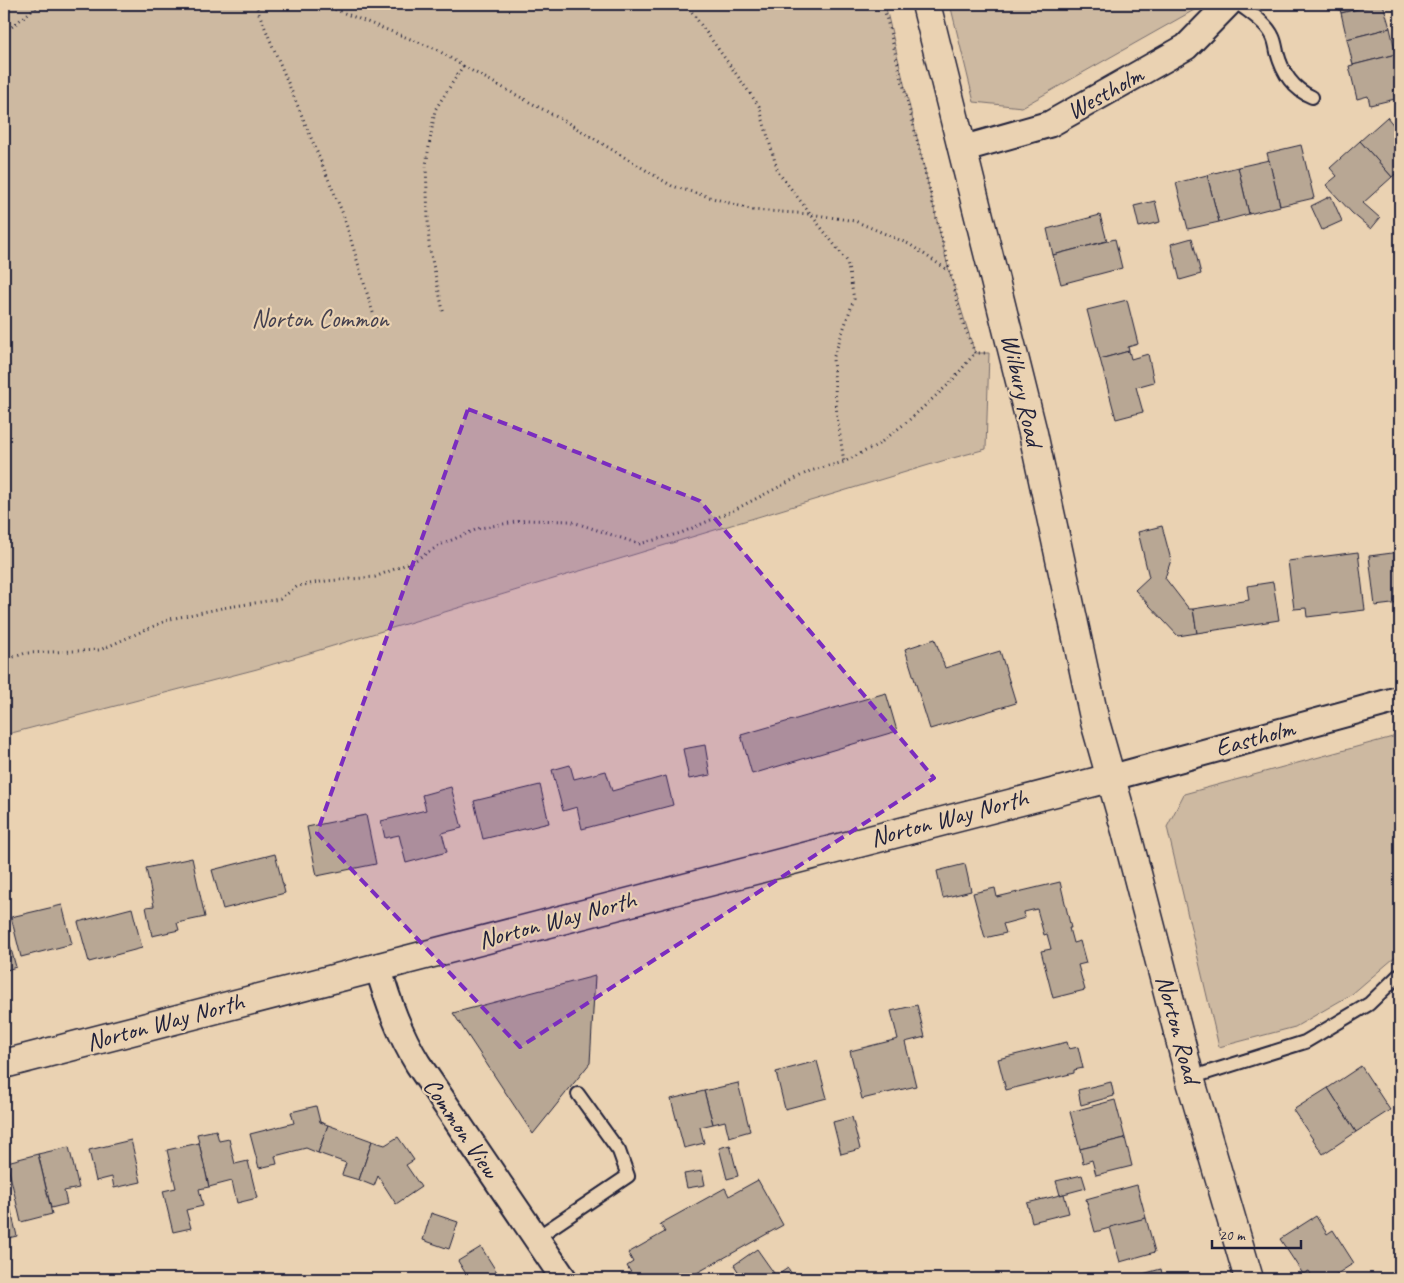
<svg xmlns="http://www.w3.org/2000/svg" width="1404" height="1283" font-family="Caveat,sans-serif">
<rect width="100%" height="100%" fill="#ead2b2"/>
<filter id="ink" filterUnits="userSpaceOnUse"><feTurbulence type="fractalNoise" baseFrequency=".02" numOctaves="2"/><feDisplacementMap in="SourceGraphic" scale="10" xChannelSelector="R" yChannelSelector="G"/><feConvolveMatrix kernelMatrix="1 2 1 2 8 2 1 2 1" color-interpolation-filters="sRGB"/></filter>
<g filter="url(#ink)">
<g fill="#cdb9a1" stroke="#786e6e">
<polygon points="4,4 885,4 949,271 975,353 989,353 986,449 942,461 257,669 4,735"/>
<polygon points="950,4 1199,4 1194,10 1022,107 974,102"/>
<polygon points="1400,735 1400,953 1352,994 1295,1027 1219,1047 1167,827 1184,794"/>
</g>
<g fill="#b8a794" stroke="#22223b">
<polygon points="1338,4 1379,4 1341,13"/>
<polygon points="1379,4 1383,4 1390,28 1347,39 1341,13"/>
<polygon points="1390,28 1396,54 1353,65 1347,39"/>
<polygon points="1396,54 1400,72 1400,88 1393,90 1395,99 1370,105 1368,96 1357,99 1349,66"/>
<polygon points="1387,117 1395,127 1400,122 1400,170 1392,177 1360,141"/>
<polygon points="1360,141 1392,177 1363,203 1380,218 1371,229 1352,213 1326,185 1337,176 1330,168"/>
<polygon points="1301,145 1314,198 1280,206 1267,153"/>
<polygon points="1269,160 1280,206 1249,214 1238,167"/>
<polygon points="1238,167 1249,214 1219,222 1207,175"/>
<polygon points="1207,175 1219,222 1188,229 1176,183"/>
<polygon points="1331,196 1342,221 1322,230 1311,206"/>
<polygon points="1155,201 1160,222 1139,227 1134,206"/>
<polygon points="1100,215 1107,241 1053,255 1047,229"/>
<polygon points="1192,238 1201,274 1180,280 1171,244"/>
<polygon points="1115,239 1122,268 1061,284 1053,255"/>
<polygon points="1127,300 1138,344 1128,347 1129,351 1100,359 1087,310"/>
<polygon points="1129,351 1131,359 1148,354 1154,382 1136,387 1143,412 1116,419 1100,359"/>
<polygon points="1162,526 1171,560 1165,578 1189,609 1193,609 1197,633 1178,636 1135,590 1149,577 1138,532"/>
<polygon points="1358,552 1365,610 1307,617 1306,608 1294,609 1288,561"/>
<polygon points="1400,552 1400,603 1375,606 1369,556"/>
<polygon points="1273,582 1279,620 1197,633 1193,609 1249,600 1247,586"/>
<polygon points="935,639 945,668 1000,651 1016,703 930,729 905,649"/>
<polygon points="886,693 897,731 752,774 741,735"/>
<polygon points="705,745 710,775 689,779 683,749"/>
<polygon points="570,765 574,779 606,771 612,791 666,776 673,805 582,829 577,807 563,811 552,770"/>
<polygon points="540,785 549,823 483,839 474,801"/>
<polygon points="451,787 462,828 442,833 447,852 406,863 399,835 385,838 381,821 426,810 422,795"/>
<polygon points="366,815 376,864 317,876 307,827"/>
<polygon points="275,854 285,893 223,909 212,870"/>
<polygon points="192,858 205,917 177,923 179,930 152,936 146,907 154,906 146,868"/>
<polygon points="965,864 971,891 943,898 937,871"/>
<polygon points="1060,882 1071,928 1069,928 1073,943 1080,941 1086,963 1078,965 1085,990 1053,998 1041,951 1051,949 1047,934 1044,935 1037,909 1024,912 1025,918 1003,924 1006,933 985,938 973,893 995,888 997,897"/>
<polygon points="62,905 72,944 21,957 11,917"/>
<polygon points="132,908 142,948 89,962 78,922"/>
<polygon points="4,924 16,967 4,971"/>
<polygon points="595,976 590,1063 533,1134 453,1013"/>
<polygon points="917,1005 925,1037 905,1042 916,1086 862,1099 850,1051 898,1039 891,1011"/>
<polygon points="1067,1042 1069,1049 1078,1047 1083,1068 1074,1070 1074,1073 1006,1090 998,1059"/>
<polygon points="817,1061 827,1098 785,1109 776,1072"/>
<polygon points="1361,1066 1390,1110 1356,1132 1328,1088"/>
<polygon points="1111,1082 1114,1096 1081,1105 1078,1090"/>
<polygon points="738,1083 750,1131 729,1137 725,1121 713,1124 704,1091"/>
<polygon points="1400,1083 1400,1097 1394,1087"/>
<polygon points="1328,1088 1356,1132 1323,1154 1293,1110"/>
<polygon points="704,1091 713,1124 700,1127 704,1143 684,1148 671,1099"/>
<polygon points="1115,1100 1125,1138 1080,1149 1070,1112"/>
<polygon points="316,1106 320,1122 328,1125 318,1153 306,1148 275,1156 277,1164 259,1168 250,1134 294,1123 291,1112"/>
<polygon points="852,1117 860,1149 841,1154 833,1122"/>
<polygon points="328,1125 372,1141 359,1180 342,1175 346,1163 318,1153"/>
<polygon points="216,1130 219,1141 229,1139 235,1164 248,1161 257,1198 237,1203 232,1181 209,1187 197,1134"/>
<polygon points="398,1137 414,1160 406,1165 421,1187 396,1204 378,1176 374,1186 359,1180 372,1141 385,1145"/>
<polygon points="1125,1138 1132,1166 1096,1175 1092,1160 1083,1163 1080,1149"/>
<polygon points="131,1140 141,1182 114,1188 112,1177 96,1181 89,1150"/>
<polygon points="199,1143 209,1187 199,1189 203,1206 186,1210 191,1228 173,1232 163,1191 176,1188 167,1150"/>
<polygon points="730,1145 738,1176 727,1179 719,1148"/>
<polygon points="69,1147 79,1188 64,1191 67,1204 51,1208 38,1154"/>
<polygon points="38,1154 52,1214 21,1222 7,1162"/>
<polygon points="702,1171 705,1185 687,1188 684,1174"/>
<polygon points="1082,1175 1086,1188 1060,1195 1056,1181"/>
<polygon points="758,1180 783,1225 686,1279 635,1279 627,1266 633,1262 628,1253 665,1232 660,1224 725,1188 729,1196"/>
<polygon points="1137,1185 1146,1218 1095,1232 1086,1199"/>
<polygon points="1064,1194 1069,1213 1032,1222 1027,1203"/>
<polygon points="9,1203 17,1236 4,1239 4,1205"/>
<polygon points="431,1213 458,1222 449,1249 423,1240"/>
<polygon points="1316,1216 1327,1234 1333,1230 1354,1263 1329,1279 1314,1279 1309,1271 1303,1274 1280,1239"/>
<polygon points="1146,1218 1155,1252 1120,1262 1110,1227"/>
<polygon points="481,1247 500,1277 496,1279 469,1279 458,1261"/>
<polygon points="757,1249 776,1276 788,1268 795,1279 743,1279 734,1265"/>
<polygon points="1161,1269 1163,1279 1124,1279"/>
</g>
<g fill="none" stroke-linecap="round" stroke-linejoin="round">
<defs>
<g id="lane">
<path d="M1239,4C1250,13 1267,23 1273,37C1275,41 1276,47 1277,52C1282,72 1293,89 1312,97"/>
<polyline points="1190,1078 1305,1042 1369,1004 1400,974"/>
<polyline points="536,1238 628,1176 619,1151 578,1094"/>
</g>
<g id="street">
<polyline points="962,149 1050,124 1186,47 1228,4"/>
<polyline points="1110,778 1400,699"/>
<path d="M378,967C388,1002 399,1033 418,1064L564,1279"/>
</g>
<g id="secondary">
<polyline points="926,4 1033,433 1095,722 1126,831 1190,1078 1249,1279"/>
<polyline points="4,1064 1110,778"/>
</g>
</defs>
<use href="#lane" stroke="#22223b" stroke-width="16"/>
<use href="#street" stroke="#22223b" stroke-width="29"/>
<use href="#secondary" stroke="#22223b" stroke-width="31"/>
<g stroke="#22223b" stroke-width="3" stroke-dasharray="1 4" stroke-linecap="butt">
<polyline points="255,4 343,214 378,329"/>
<polyline points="321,4 436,49 463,66 435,110 426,165 429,246 444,315"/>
<polyline points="686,4 759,106 778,172 847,261 854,299 833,359 837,416 844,462"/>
<polyline points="883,4 963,323 975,353 985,353"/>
<polyline points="4,33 40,4"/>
<polyline points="463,66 568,123 672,186 753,210 810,214 855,221 909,244 949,271"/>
<polyline points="4,660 26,653 100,650 170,619 222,608 280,599 298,586 326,581 375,577 414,561 440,545 480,528 527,520 570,521 639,544 681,533 734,510 810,471 844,462 879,444 908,421 950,383 975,353"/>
</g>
<use href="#lane" stroke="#ead2b2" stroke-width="12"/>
<use href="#street" stroke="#ead2b2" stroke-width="25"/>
<use href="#secondary" stroke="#ead2b2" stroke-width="28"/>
</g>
</g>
<path fill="#7b2cbf" fill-opacity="0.2" stroke="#7b2cbf" stroke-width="4" stroke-dasharray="10 6" stroke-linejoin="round" d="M468,409L700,501L934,778L520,1047L317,833Z"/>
<g text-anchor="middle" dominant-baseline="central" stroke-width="4.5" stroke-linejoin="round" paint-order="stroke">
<g font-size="25" fill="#22223b" stroke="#ead2b2">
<text transform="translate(1105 93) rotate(-29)">Westholm</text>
<text transform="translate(1022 390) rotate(77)">Wilbury Road</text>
<text transform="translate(1255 738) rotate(-15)">Eastholm</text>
<text transform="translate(949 818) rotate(-15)">Norton Way North</text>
<text transform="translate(557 920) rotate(-15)">Norton Way North</text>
<text transform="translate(165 1022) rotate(-15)">Norton Way North</text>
<text transform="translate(1178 1029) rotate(75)">Norton Road</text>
<text transform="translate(461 1128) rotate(56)">Common View</text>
</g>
<g font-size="25" fill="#44404f" stroke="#ead2b2">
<text x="320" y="319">Norton Common</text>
</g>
</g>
<rect width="1404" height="1283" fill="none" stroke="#ead2b2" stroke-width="20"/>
<rect x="10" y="10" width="1384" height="1263" fill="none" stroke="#22223b" stroke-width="2" filter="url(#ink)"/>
<path d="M1212 1240v8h89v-8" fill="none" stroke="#22223b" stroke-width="2.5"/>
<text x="1219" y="1240" font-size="15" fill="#22223b" stroke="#ead2b2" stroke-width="4" paint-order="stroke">20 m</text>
</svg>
